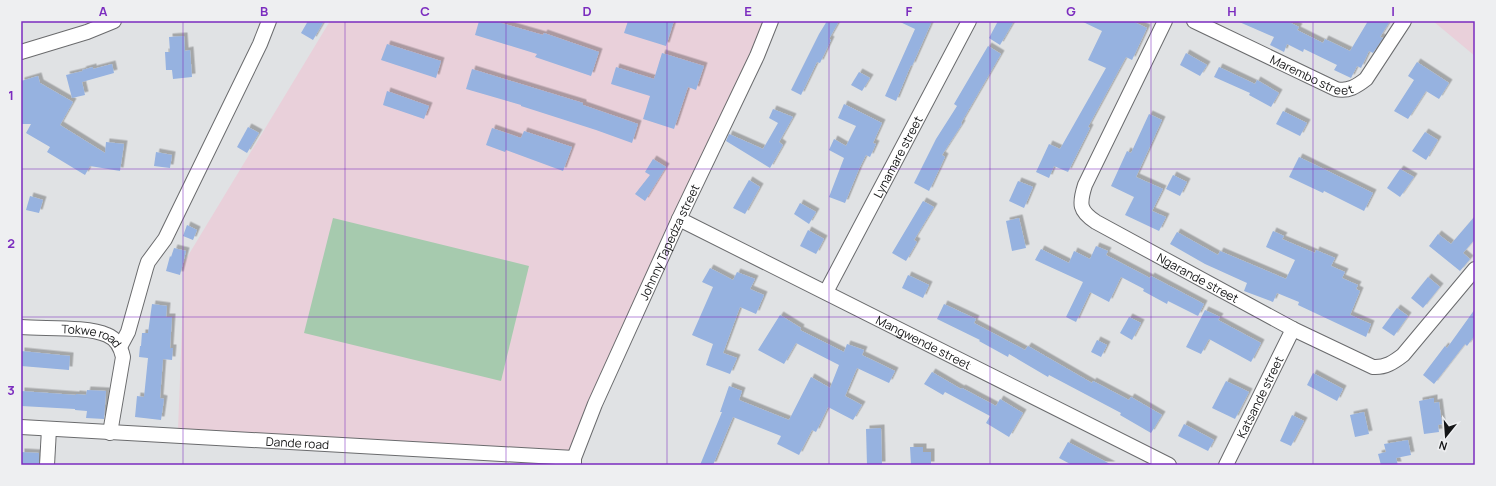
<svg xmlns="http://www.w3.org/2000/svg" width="1496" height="486" font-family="Manrope,sans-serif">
<defs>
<filter id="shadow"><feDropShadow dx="3.5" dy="-3.5" stdDeviation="0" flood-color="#0004"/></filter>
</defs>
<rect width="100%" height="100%" fill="#e0e2e4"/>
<g fill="#e9d0da">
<polygon points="330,21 765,21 573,455 178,430 183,299 183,264"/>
<polygon points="1433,21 1475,21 1475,56"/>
</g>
<polygon fill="#a6caae" points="333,218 529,266 501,381 304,333"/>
<g fill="#96b2e0" filter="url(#shadow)">
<polygon points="308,21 324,21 313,40 301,33"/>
<polygon points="479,21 494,21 543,35 544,33 599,52 591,76 535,57 537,54 475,35"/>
<polygon points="628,21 674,21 666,46 624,33"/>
<polygon points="827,21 839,21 829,39 831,40 820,63 817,62 801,95 791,90 819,34"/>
<polygon points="898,21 932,21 912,66 911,65 896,101 885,96 915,29"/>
<polygon points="998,21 1014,21 1000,45 989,38"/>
<polygon points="1081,21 1132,21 1147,28 1132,60 1126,57 1088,127 1090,128 1068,172 1054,166 1049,178 1036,172 1049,144 1060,149 1106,68 1088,60 1102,31"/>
<polygon points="1237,21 1287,21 1299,27 1297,30 1323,43 1325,39 1350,51 1368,21 1390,21 1380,37 1383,38 1373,53 1369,51 1361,68 1357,66 1351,78 1334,70 1337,65 1304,49 1303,52 1287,44 1284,52 1270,45 1274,37"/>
<polygon points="184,36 185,51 190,50 192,77 173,79 172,70 166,70 165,52 170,52 169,37"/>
<polygon points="387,44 441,61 436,78 381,60"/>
<polygon points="988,46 1001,54 961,123 962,124 942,155 945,157 929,191 914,183 936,139 957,106 954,104"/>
<polygon points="662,53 704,66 696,90 688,87 674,129 643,119 650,96 611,84 616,67 654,79"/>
<polygon points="1186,53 1207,65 1200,76 1180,65"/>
<polygon points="1417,62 1449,83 1439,99 1426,91 1408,119 1394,111 1414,80 1408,76"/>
<polygon points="112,64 114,73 82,82 85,95 72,98 66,75 83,71 82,70 93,67 93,69"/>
<polygon points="1219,67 1255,84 1257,80 1279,93 1271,107 1249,95 1250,93 1214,77"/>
<polygon points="472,69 583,103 583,105 638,124 632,143 596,130 521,106 521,105 466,89"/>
<polygon points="859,72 870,78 862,91 851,85"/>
<polygon points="38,76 40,83 73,102 60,125 105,153 106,142 124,144 120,171 90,166 85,175 47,152 50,147 26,133 31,124 21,124 21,81"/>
<polygon points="387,91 429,106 424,119 383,105"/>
<polygon points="844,104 882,123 873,143 876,144 870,157 866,155 859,169 845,203 829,197 844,158 829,150 834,139 846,146 856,126 838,118"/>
<polygon points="773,109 793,117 779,142 783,145 770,168 726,141 729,134 763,149 778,123 769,118"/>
<polygon points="1283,111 1307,123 1300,136 1276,124"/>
<polygon points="1149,114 1162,120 1136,177 1163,189 1152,211 1166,217 1159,231 1125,215 1134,197 1111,186 1127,151 1131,153"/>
<polygon points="248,127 259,133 247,153 237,147"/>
<polygon points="492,128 521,138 524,131 572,147 563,171 506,150 505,152 486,145"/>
<polygon points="1425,132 1438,140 1426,160 1412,151"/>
<polygon points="156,152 172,155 170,168 154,166"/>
<polygon points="1299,157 1373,193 1364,211 1324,191 1323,193 1289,177"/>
<polygon points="653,159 666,167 645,201 635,194 650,175 645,172"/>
<polygon points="1400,169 1414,177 1400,197 1387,188"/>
<polygon points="1173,175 1187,182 1180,196 1166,189"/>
<polygon points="749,180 760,187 745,214 733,208"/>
<polygon points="1018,181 1033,187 1024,208 1009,201"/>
<polygon points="30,196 43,200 39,213 26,210"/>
<polygon points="923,201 934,207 914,240 917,242 906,261 892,253"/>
<polygon points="800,203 816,212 809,224 794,214"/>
<polygon points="1475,216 1475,239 1463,253 1470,259 1460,271 1429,246 1438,234 1451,244"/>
<polygon points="1019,218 1026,248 1012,251 1006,221"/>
<polygon points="187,225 197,230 193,240 183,236"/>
<polygon points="808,230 824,239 816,254 800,246"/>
<polygon points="1273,231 1284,236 1282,239 1315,253 1316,250 1335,258 1331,266 1345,272 1342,278 1358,285 1356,289 1360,291 1350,315 1371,324 1366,337 1298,305 1299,302 1277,293 1273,302 1244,291 1247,283 1205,264 1170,244 1177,232 1218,255 1220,251 1286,279 1295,260 1266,247"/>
<polygon points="1096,246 1108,251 1106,255 1150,278 1151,276 1204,304 1198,316 1168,301 1167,304 1143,291 1144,289 1121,277 1109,302 1090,292 1076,322 1066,317 1083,282 1035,260 1041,249 1069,263 1074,251 1090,259"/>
<polygon points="174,248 186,251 180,275 166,271 170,256 171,257"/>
<polygon points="710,268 733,280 737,272 755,279 750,289 764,295 756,314 740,307 723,353 737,358 730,374 706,365 713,344 692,335 713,287 702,282"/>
<polygon points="908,275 929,285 923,298 902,288"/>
<polygon points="1428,277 1440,287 1423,308 1411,298"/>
<polygon points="152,304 167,306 166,317 172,317 170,348 173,348 172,360 163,359 160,398 164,399 161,420 135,417 137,396 144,397 148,358 139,357 140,346 141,346 142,333 148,333"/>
<polygon points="944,304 976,319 974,323 1025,350 1028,346 1092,383 1093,381 1129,400 1131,397 1162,415 1151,433 1120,415 1121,413 1049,375 1048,377 1009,354 1008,357 979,341 980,340 937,319"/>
<polygon points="1397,308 1408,316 1394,336 1382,328"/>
<polygon points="1475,309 1475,335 1467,346 1465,344 1434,384 1423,375 1445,346 1447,348"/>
<polygon points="1205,310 1220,317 1218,320 1261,343 1251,362 1209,339 1201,354 1186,347"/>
<polygon points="780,315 801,328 800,330 844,352 847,344 864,350 862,355 895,371 889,383 857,368 845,396 862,405 853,420 828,407 816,432 812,430 799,455 777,444 781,436 733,417 713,465 700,465 722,412 720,412 729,386 742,391 739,400 789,420 811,377 830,388 839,365 796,343 784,364 758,350"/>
<polygon points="1129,317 1141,323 1132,340 1120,333"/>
<polygon points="1097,340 1107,345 1101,357 1091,352"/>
<polygon points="21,351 70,356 69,370 21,366"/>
<polygon points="932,372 961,389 962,388 996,406 1000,399 1023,413 1009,437 986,423 990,416 945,392 943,395 924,384"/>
<polygon points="1313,373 1343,389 1337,401 1307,385"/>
<polygon points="1226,381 1249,392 1235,419 1212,408"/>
<polygon points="87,390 106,391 104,419 86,418 87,411 75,410 75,409 21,406 21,391 76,395 76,394 86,395"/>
<polygon points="1434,398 1434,403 1439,402 1442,424 1438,425 1439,432 1424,434 1419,401"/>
<polygon points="1364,412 1369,434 1355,437 1350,415"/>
<polygon points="1292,415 1304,421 1291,446 1280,441"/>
<polygon points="1184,424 1214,440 1208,451 1178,436"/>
<polygon points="881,428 882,465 867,465 866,429"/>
<polygon points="1408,440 1411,455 1396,458 1398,465 1381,465 1378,454 1386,452 1384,444"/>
<polygon points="1068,442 1112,465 1072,465 1059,458"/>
<polygon points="910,447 923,447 923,452 931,452 931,465 911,465"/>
<polygon points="21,452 39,453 39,465 21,465"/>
</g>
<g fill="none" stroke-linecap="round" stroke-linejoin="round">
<defs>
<g id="minor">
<path id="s1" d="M1165,21L1085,185C1079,204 1079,211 1096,222L1293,329L1373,367C1385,368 1394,362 1403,355L1475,269"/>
<path id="s2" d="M1194,21L1336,89C1348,92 1357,86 1366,79L1404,21"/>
<polyline points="21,52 87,32 114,21"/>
<path id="s3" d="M679,219L1169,465"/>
<path id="s4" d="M826,292L969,21"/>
<path id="s5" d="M21,327C44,329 88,326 107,335C117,339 121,348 123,357L110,433"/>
<polyline points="120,347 128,332 146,268 148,262 165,239 260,44 269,21"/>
<path id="s6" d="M21,427L574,458"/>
<polyline points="47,465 49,429"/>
<path id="s7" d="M574,465V458L595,404L679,219L757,56L771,21"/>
<path id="s8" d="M1226,465L1293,329"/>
</g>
</defs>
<use href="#minor" stroke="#6a6b6d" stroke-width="16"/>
<use href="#minor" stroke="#fff" stroke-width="14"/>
</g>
<path fill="none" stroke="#7b2cbf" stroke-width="1" stroke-opacity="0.55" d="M183,21V465M345,21V465M506,21V465M667,21V465M829,21V465M990,21V465M1151,21V465M1313,21V465M21,169H1475M21,317H1475"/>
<g text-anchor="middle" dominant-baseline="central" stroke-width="3" stroke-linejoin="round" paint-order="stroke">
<g font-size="12" fill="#151617" stroke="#eeeff1">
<text stroke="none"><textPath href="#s2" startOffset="130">Marembo street</textPath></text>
<text stroke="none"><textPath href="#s4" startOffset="153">Lynamare street</textPath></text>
<text stroke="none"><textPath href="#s7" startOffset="243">Johnny Tapedza street</textPath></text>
<text stroke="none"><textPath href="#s1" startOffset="342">Ngarande street</textPath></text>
<text stroke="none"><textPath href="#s5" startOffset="72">Tokwe road</textPath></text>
<text stroke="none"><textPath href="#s3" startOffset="274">Mangwende street</textPath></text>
<text stroke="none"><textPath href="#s8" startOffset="76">Katsande street</textPath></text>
<text stroke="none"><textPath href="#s6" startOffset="277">Dande road</textPath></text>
</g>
</g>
<rect width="1496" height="486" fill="none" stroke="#eeeff1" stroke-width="44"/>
<g transform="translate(1446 436) rotate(197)" stroke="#eeeff1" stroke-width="3" paint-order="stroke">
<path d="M0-3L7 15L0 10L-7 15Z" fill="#151617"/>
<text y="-6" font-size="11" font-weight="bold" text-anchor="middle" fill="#151617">N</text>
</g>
<rect x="22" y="22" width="1452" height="442" fill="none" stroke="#7b2cbf" stroke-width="1.5"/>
<g font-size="13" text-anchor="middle" font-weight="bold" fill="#7b2cbf">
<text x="103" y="16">A</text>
<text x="264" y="16">B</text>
<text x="425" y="16">C</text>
<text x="587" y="16">D</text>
<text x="748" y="16">E</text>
<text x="909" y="16">F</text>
<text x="1071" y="16">G</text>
<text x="1232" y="16">H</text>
<text x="1393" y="16">I</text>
<text x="11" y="100">1</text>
<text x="11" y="248">2</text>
<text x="11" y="395">3</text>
</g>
</svg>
